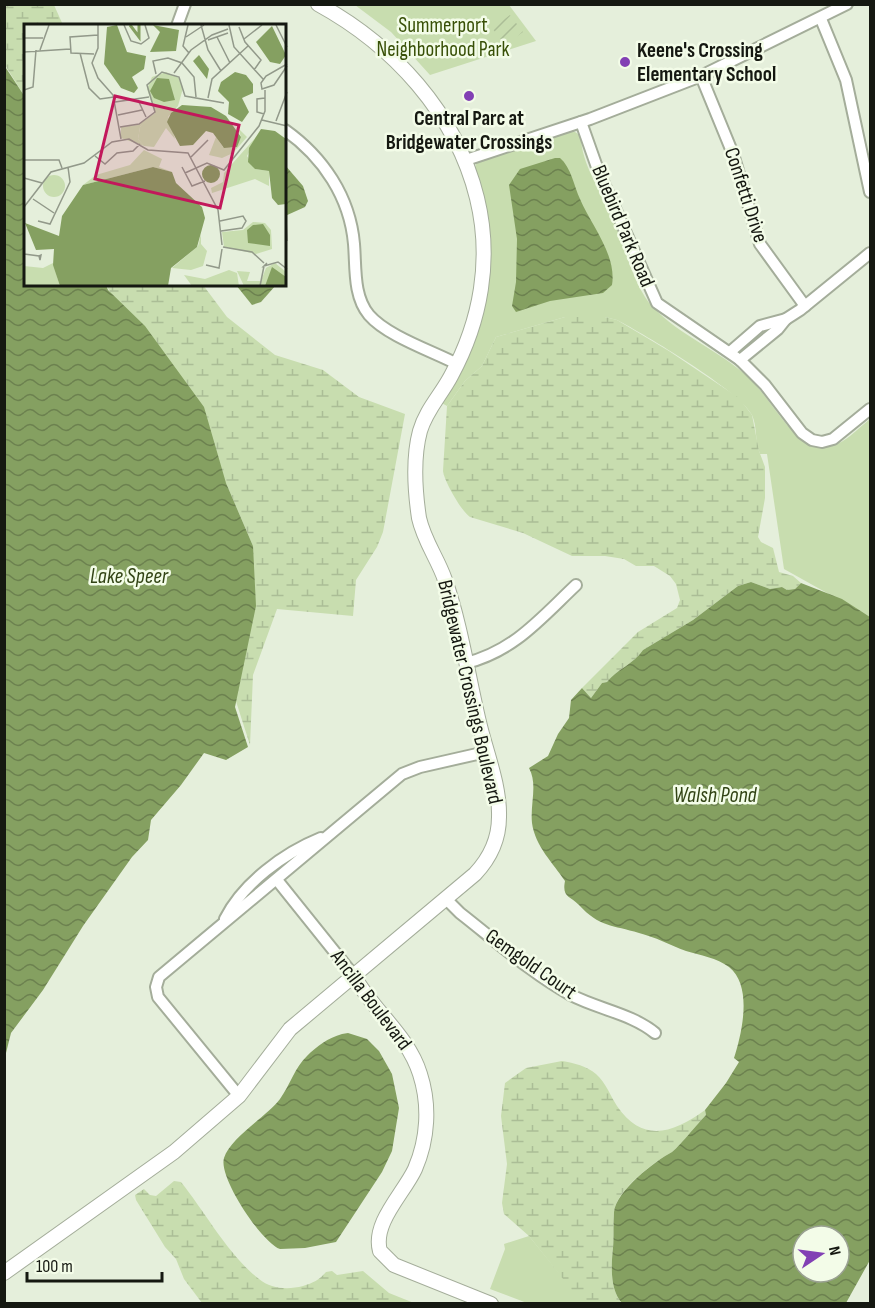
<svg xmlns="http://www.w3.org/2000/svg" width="875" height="1308" font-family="'Sofia Sans Condensed',sans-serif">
<defs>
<pattern id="wetland-marsh" width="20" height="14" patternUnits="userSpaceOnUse" patternTransform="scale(1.5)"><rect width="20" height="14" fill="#c8ddaf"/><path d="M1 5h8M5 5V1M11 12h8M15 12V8" fill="none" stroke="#abbd96"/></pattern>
<pattern id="garden-furrows" width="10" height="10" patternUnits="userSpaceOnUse" patternTransform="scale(1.5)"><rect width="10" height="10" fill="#c8ddaf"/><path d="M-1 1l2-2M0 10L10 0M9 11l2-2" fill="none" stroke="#abbd96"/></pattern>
<pattern id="water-waves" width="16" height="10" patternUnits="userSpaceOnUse" patternTransform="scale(1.5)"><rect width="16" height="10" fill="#85a061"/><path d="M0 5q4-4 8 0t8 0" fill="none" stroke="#6c814f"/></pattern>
</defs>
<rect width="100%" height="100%" fill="#e5efdb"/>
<g fill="#c8ddaf">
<polygon points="355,5 509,5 536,41 430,75 391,32"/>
<path d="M572,130L581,136C581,164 601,191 612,216C624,242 633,287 653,307C680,336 719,350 748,377C769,397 782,425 805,442C835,455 847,438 870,419V617L784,569L767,454H760L759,451C755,439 757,426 752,415C740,391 644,334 617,320L605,317H565L496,337L482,366L465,381L447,406L440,402L484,306L474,170L477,162L482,158Z"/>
<polygon points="529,1236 580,1299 582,1303 527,1303 490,1289 505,1249 504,1244"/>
</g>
<g fill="url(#wetland-marsh)">
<polygon points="4,5 54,5 63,25 26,26 25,97 5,65"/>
<polygon points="106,285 203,285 227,317 275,355 323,370 359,397 405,414 383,532 377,547 356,580 353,616 277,609 253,675 250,745 233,692 253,546 226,483"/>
<path d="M565,317H605L617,320L669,351L739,398L752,415L759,451L765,467V498L758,537L761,542L773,548L779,572L793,576L801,583L795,589L787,590L782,587L770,589L751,582L738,586L693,620L643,650C634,664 617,669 607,682L602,683L591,698L582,688L638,632L677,608L680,600L676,584L670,576L654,566H636L624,559L605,556H572L523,533L470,517C462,512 444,481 443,471L447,406L465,381L482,366L496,337Z"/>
<path d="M562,1061C574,1063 587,1066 596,1074C606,1083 610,1095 617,1106C643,1144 673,1133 705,1110L706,1115C699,1122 676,1150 672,1152C655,1161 616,1190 614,1212C613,1223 614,1236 613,1248C611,1266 610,1290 622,1303H582L529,1236L504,1214L502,1203L507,1164L501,1116L505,1083L526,1068Z"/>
<path d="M174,1181L181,1182C205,1212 229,1256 259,1279C271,1289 288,1290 303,1286C313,1283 319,1280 326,1272L332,1271L337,1275L363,1271L389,1293L414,1303H202L184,1279L176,1259L165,1247L136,1200L135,1195L144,1189L150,1195L156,1196Z"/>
</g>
<polygon fill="url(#garden-furrows)" points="510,15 523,32 505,45 492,28"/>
<g fill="url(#water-waves)" fill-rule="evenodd">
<polygon points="4,65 25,97 26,285 106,285 108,290 145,326 204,407 226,483 253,546 256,606 235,707 248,747 226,760 204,753 181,785 151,820 148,840 132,857 83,926 43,990 11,1033 5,1057"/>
<path d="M555,158H560C571,167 574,186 580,199C591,225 617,255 612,285L603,293L550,301L516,312L512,306L516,282L517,239L509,185L520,169Z"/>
<polygon points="285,165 303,186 308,201 305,207 285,216"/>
<polygon points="236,285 276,285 261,302 252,305"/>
<path d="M751,582L770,589L782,587L787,590L795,589L801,583L842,599L870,617V1260L846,1303H622C610,1290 611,1266 613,1248C614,1237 613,1224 614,1212C616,1191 655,1161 672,1152C676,1150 699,1122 706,1115L705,1110L726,1083L739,1062L734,1058C742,1033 753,986 729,967C717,958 700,955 686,951C670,945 655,937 639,933C613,925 599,927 579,905C569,895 562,897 565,881C553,863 535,846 532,823C530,803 538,785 529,768L548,756L558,734L569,718L571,700L582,688L591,698L602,683L607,682C617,669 634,664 643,650L693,620L738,586ZM803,1236H839V1272H803Z"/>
<path d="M342,1034L348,1033L367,1039L379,1051L392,1074L399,1108L392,1151L382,1172L336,1242L305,1248L280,1249C262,1243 218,1177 224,1158C230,1138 266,1117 280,1099C290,1085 295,1067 307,1056C317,1046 328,1038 342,1034Z"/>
</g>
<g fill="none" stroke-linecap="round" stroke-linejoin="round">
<defs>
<g id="street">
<polyline points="821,19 846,80 870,192"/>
<polyline points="177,26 185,4"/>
<polyline points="701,76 733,154 760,244 805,306"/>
<polyline points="581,122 598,170 657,303 740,360 765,385 802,433 812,440 822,442 833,439 870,409"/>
<path d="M285,130C323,157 350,197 354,244C356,267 353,296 369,315C387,336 432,351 457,364"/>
<polyline points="466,160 590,119 701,76 847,4"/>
<polyline points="730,352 760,326 786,319 800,310 870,253"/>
<polyline points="740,360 778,329 786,319"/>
<path d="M466,663C514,651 540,619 576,585"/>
<polyline points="277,880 354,976"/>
<path d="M446,899L460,913C496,941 531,973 571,995C598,1009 632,1014 655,1033"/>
<path d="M225,919C243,883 284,853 321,838"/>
<polyline points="239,1096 158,997 156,987 159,977 402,774 420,767 486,752"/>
</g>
<g id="secondary">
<path d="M354,976C373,1011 408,1035 420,1074C430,1105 428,1139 415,1169C404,1193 372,1223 380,1251L394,1265L491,1304"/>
<path d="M4,1273L174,1152L239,1096L290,1029L475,874C490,858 499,839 499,817C500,786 486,752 479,722C468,676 461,626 445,580C438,559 424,541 419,518C415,491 413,457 420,431C426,410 441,395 451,376C481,321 492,259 477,198C456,113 393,45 318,4"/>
</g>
</defs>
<use href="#street" stroke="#a4ad9a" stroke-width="14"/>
<use href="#secondary" stroke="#a4ad9a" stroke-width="16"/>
<use href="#street" stroke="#fff" stroke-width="10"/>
<use href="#secondary" stroke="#fff" stroke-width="14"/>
</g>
<g fill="#8240b4" stroke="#f3fce8" stroke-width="2">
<circle cx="625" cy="62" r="6"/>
<circle cx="469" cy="96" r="6"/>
</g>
<g text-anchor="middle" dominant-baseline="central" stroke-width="5" stroke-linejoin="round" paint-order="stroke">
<g font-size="21" fill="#385007" stroke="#f3fce8">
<text x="443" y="25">Summerport<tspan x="443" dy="24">Neighborhood Park</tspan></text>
</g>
<g font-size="21" font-weight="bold" fill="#151811" stroke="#f3fce8" text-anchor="start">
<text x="637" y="50">Keene's Crossing<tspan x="637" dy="24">Elementary School</tspan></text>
<text x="469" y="118" text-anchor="middle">Central Parc at<tspan x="469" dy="24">Bridgewater Crossings</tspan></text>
</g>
<g font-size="21" fill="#151811" stroke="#f3fce8">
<text transform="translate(746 195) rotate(72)">Confetti Drive</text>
<text transform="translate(623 226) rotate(67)">Bluebird Park Road</text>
<text transform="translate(470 692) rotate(77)">Bridgewater Crossings Boulevard</text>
<text transform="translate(531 964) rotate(35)">Gemgold Court</text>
<text transform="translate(371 1000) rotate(53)">Ancilla Boulevard</text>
</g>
<g font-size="22" font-style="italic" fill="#324415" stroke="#f3fce8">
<text x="129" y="576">Lake Speer</text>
<text x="715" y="795">Walsh Pond</text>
</g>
</g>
<g transform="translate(24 24)">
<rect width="262" height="262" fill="#e5efdb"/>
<path d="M142,48L155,54L159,64L154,82L143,94L128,93L116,103L114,115L120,122L97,114V103L114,101L131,89L123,65L128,53ZM229,198L241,199L247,206L248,225L232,230L200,223L198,208L219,206ZM251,239L262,248V262H220L213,247L226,248L223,257H237L242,244Z" fill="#c8ddaf"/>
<path d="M144,92L151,115L142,104L130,123L120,122L114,115L116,103L127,93ZM214,104L223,113L209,129L198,134L185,131L192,113L199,123L211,124L217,113ZM233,112L223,132L231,145L245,147V162L231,155L188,169L187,164L199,158L200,149ZM120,126L138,135L135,143L148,148L129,143L59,161L72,151L106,141ZM19 162a11 11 0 1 1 22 0a11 11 0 1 1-22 0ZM177,210V220L183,227L179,242L167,246L148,244L174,222ZM29,239L36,262H0V242L19,244ZM205,246L213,249L215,262H168L160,251L181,255Z" fill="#c8ddaf"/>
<path d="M93,1L103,28L122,32L120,45L108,53L114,64L110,69L97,64L80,40L83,3ZM129,1L155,6L152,27L126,28L136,8ZM248,2L262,31L256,40L246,38L232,18ZM175,31L185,45L183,55L169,37ZM211,48L222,51L229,60V69L218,74L225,88L218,98L204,90L205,78L194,67L197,58ZM133,54L145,55L151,76L140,78L130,74L126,67ZM158,81L187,83L202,92L217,113L213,123L200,124L189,109L182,107L169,121L156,122L143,98L147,89ZM237,105L251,107L262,115V180L254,181L248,174L245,147L231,145L224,138L225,124ZM178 150a9 9 0 1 1 18 0a9 9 0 1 1-18 0ZM129,143L148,148L152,159L178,183L181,194L173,223L147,244L144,262H36L29,241L30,225L12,226L1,199L35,212L38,192L59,161ZM239,200L246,211V222L224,219L223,206L229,201ZM248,243L262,253V262H241Z" fill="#85a061"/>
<path fill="none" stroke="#85a061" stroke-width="3" d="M106,1L115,13V1"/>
<path fill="none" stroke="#92998a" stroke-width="1.5" d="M74,1V24L68,39L74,54L89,71L97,115M100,1L107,17L117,20L125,14L121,1M164,1L159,22L165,29M177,1L184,26L197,47M205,1L210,23L239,55M252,1L263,23M215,3L221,18L237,36L230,46M162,13L180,1M193,13L206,39M0,14H19M220,15L238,1M184,16L204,9M16,26L25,1M0,28L46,25M56,29L65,64L76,75L90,73M70,30L47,29L46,13L74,11M263,40L242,52L237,59L238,65L250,61L263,42M150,49L167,26L188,11L204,5M132,50L129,37L144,34L158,39L170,53L172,73M0,66L9,63L12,26M184,74L188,55L224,22M114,76L122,93M91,78L125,73M240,90L233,88V75L241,74M94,91L118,86M238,96L263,102M252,97L263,68M96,103L115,100L131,88L123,61L138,48L155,53L161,72L200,79M71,132L81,140L93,129L109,127L116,120M167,133L184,116M0,136H35L38,144M158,143L168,162L181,157M161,149L183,139L200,146L235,102L241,87V66M0,154L18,159M9,175L30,189M0,183L27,148L60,139L88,118L105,115L124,126L164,129L194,186L198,221M262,194L263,217M14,197L26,200L46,158L44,143M196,197L219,192L222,197L218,204L197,207M0,210V230M199,223L228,228L240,239M0,230L15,232L16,236L17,231L15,232M243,239L240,242L254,238L263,245M182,241L195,244L198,225M236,262L240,242"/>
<path fill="#c2185b" fill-opacity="0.15" stroke="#c2185b" stroke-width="3" d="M91,72L215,101L196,184L71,155Z"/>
<rect width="262" height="262" fill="none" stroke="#151811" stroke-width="3"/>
</g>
<rect width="875" height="1308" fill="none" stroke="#151811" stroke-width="12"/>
<g transform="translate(821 1254) rotate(77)"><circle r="28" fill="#f3fce8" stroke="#9aa192" stroke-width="1.5"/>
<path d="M0-4.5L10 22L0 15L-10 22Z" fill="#8240b4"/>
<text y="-9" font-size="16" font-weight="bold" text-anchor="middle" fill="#151811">N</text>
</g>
<path d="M27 1272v9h135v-9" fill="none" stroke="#151811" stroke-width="3"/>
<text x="36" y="1272" font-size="18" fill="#151811" stroke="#f3fce8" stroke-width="4.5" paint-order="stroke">100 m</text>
</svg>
